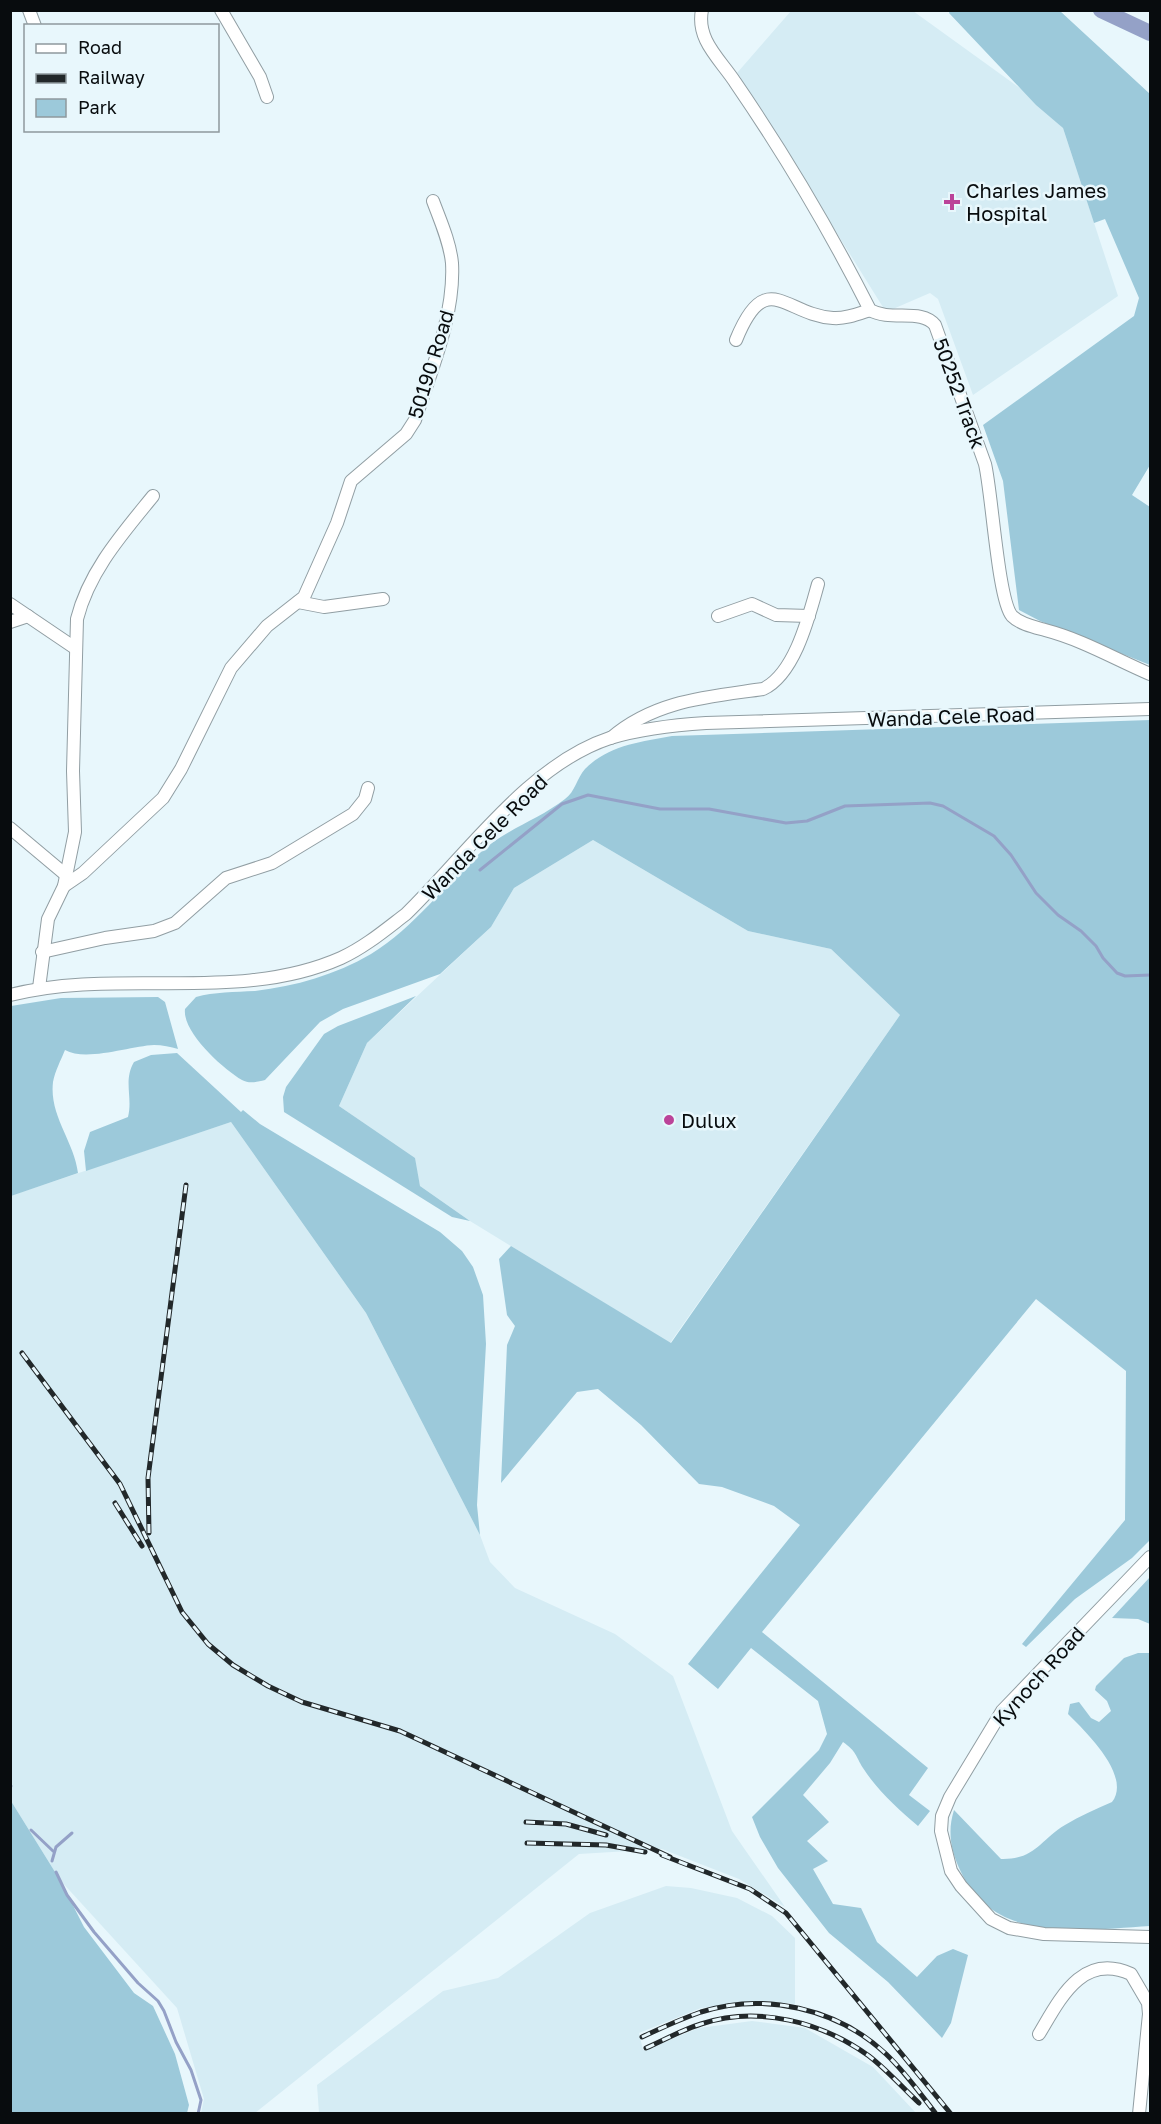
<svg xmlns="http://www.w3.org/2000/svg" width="1161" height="2124" font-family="'Golos Text',sans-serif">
<rect width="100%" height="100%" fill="#e8f7fc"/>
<g fill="#d5ecf4">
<polygon points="791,11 913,11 1024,91 1063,128 1118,296 973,395 938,299 930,293 886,312 737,73"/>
<polygon points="593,840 748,931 831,949 900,1015 670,1343 470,1221 420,1186 414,1158 339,1106 367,1043 491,927 514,888"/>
<polygon points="231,1122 366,1313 480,1535 490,1562 515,1588 615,1634 673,1676 732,1831 785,1907 739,1879 662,1849 579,1854 255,2113 201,2113 204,2099 177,2008 60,1880 11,1801 10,1196"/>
<polygon points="666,1886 691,1888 737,1898 772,1916 795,1938 795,2004 762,2001 701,2008 639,2033 643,2050 699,2028 752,2021 805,2028 873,2067 916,2113 319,2113 317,2085 443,1991 498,1978 590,1913"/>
</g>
<g fill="#9cc9da">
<polygon points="950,10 1060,11 1150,94 1150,465 1132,495 1150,507 1150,665 1040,621 1019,610 1003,481 983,425 1134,316 1139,298 1105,219 1094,223 1063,128 1036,105 949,13"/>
<path d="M1150,720V1540L1132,1558L1075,1599L1026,1647L1022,1644L1125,1520L1126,1371L1036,1299L762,1632L928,1768L909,1795L930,1811L918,1826C898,1809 877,1790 863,1768C855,1755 857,1752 843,1742L830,1763L803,1795L829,1822L807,1841L828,1861L813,1869L833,1904L861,1908L877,1942L917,1977L937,1956L953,1949L968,1955L951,2023L942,2038L888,1982L829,1933L778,1868L760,1837L752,1817L819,1750L827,1734L818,1701L751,1648L718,1689L688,1664L800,1525L774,1506L722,1487L699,1484L641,1425L598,1389L577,1392L501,1483L507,1345L515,1326L507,1315L499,1259L511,1246L671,1343L900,1015L831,949L748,931L593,840L514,888L491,927L440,974L343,1009L320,1022L265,1080C257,1082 249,1084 242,1080C223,1069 182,1032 185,1009L196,997C214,992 235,992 255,991C296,986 335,975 371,954C415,927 443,886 481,852C506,829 538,820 565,799C575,792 577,778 585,769C609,745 640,742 672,736Z"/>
<polygon points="416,996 367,1043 339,1106 415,1158 420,1186 470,1221 452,1217 284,1112 283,1097 286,1087 324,1034 338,1026"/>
<path d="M158,997L165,1002L178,1049C171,1047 162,1045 154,1045C130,1046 86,1062 65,1050C61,1060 55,1071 53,1082C49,1116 74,1141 78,1173L11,1196V1006L61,998Z"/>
<path d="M177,1053L241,1112L243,1110L260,1124L440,1232L462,1251L473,1267L483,1295L486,1344L477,1505L480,1535L366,1313L231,1122L86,1171L84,1151L90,1132L128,1117C133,1097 123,1081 134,1062L151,1055Z"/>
<polygon points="1150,1577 1150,1624 1138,1619 1112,1618"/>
<path d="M1138,1653H1150V1926C1084,1930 995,1945 961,1872C951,1851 947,1832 954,1810L1001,1859C1035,1860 1040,1840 1065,1825C1080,1816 1096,1809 1112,1802C1132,1776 1086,1732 1068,1714L1070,1704L1079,1702L1091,1718L1099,1722L1111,1711L1107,1701L1095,1690L1096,1686L1124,1658Z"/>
<polygon points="11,1801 60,1880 84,1927 134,1993 153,2006 175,2054 189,2105 187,2113 11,2113"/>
</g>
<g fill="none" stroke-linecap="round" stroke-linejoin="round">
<g stroke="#94a1c7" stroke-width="3">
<polyline points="480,870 562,804 588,795 660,809 709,809 786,823 807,821 845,806 930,803 943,806 994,836 1011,855 1036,893 1058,915 1081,931 1096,946 1103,958 1117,973 1125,976 1150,975"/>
<polyline points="10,1786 11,1786"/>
<polyline points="31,1830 53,1851"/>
<polyline points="52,1861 56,1847 72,1833"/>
<polyline points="56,1872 67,1895 94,1932 138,1983 158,2001 164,2011 176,2042 191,2070 201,2100 198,2114"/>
</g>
<polyline stroke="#94a1c7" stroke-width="16" points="1101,10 1150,33"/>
<defs>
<g id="minor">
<polyline points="29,10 35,26"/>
<polyline points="221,10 260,77 267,97"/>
<path d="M702,10C696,40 720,59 735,82C785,155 830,231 870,310C891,322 921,308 935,325L985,464C992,493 998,600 1012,616C1020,624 1034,627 1045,630C1083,640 1115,659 1150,674"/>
<path d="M736,340C766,266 785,315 833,318C846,319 858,314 870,310"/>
<polyline points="298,602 324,607 383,599"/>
<polyline points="10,604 75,648"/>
<polyline points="718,616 752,604 776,615 809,616"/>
<polyline points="10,622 28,616"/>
<path d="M611,738C655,700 708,697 763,689C795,674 809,616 818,584"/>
<polyline points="10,828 66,875"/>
<path d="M64,886L83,873L163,798L181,769L231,668L267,626L304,597L337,523L351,481L406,434L415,420C431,371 455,315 452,263C450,242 440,220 433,201"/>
<polyline points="42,952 105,938 154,931 175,923 226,878 272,863 353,814 365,799 368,788"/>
<path d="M39,988L48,919L64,886L75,832L73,771L77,619C89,571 123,533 153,496"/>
<path d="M10,995C118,967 237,1004 341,958C365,947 385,930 406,914C466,856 528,765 610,738C640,729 674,725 706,723L1150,709"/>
<polyline points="1150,1557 1002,1711 950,1797 942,1816 941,1831 951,1871 961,1886 991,1919 1009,1928 1044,1934 1150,1937"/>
<path d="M1039,2034C1060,1999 1082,1952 1131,1974L1148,2003L1149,2014L1139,2114"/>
</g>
</defs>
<use href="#minor" stroke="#919ea3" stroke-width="14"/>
<use href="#minor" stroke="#fff" stroke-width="12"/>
<defs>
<g id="rail">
<polyline points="22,1353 120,1484 182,1612 208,1644 233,1665 268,1686 302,1702 400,1731 670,1857"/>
<polyline points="115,1503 142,1546"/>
<polyline points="149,1533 148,1478 186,1185"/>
<polyline points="526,1822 566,1824 606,1835"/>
<polyline points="527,1843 606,1845 645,1852"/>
<polyline points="662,1855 750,1889 786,1913 951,2114"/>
<path d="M642,2037C661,2028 681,2019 701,2012C764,1992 837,2008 886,2054C905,2072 920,2093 936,2114"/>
<path d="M646,2048C664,2040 682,2030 701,2024C758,2005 822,2022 869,2056C887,2070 903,2088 919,2103"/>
</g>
</defs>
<use href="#rail" stroke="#22282a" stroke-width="5"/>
<use href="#rail" stroke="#e8f7fc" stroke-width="3" stroke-dasharray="9" stroke-linecap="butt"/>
</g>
<g fill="#bb4399" stroke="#e8f7fc" stroke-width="2">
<path d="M949 193h6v6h6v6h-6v6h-6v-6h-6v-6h6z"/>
<circle cx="669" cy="1120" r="6"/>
</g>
<g text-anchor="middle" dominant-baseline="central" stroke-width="5" stroke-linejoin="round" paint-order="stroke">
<g font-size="20" fill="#080c0e" stroke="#e8f7fc" text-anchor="start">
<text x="966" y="190">Charles James<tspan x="966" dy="23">Hospital</tspan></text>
<text x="681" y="1120">Dulux</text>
</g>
<g font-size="20" fill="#080c0e" stroke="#e8f7fc">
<text transform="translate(430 364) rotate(-73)">50190 Road</text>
<text transform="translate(960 393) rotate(70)">50252 Track</text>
<text transform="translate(951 716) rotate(-2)">Wanda Cele Road</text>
<text transform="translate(484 837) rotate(-45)">Wanda Cele Road</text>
<text transform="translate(1038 1676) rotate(-48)">Kynoch Road</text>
</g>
</g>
<rect width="1161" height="2124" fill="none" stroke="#080c0e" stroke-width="24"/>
<rect x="24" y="24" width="195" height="108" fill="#e8f7fc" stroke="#8e999d" stroke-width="1.5"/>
<rect x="36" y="44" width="30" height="9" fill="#ffffff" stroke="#8e999d" stroke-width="1.5"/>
<text x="78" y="54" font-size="18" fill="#080c0e">Road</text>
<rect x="36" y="74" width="30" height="9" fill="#22282a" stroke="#8e999d" stroke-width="1.5"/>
<text x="78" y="84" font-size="18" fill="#080c0e">Railway</text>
<rect x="36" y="99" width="30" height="18" fill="#9cc9da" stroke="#8e999d" stroke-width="1.5"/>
<text x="78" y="114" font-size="18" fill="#080c0e">Park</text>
</svg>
